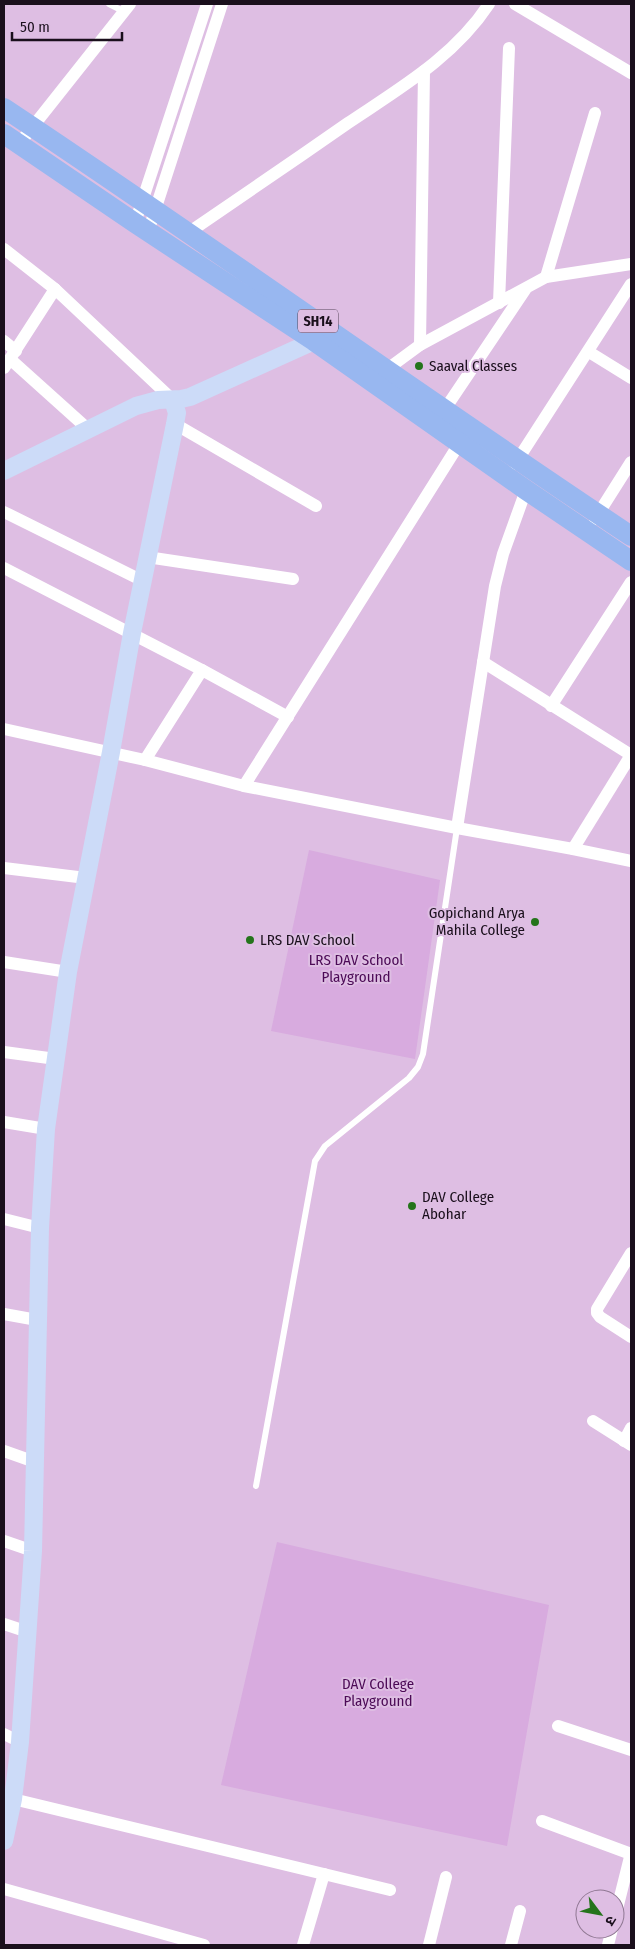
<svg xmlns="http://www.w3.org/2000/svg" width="635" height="1949" font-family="'Fira Sans Condensed','Noto Sans Devanagari',sans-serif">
<rect width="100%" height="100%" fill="#debee3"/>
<g fill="#d8abdf">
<polygon points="309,850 440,880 415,1059 271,1031"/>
<polygon points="277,1542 549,1605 507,1846 221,1785"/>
</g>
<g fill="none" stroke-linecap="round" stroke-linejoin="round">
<g stroke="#fff" stroke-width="6">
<polyline points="109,4 123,11"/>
<polyline points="256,1486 315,1161 325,1146 409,1078 418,1067 423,1054 457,828"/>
</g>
<g stroke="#fff" stroke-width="12">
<polyline points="515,4 631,73"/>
<polyline points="19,144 130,4"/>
<polyline points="135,223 207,4"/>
<polyline points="148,232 222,4"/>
<path d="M188,233C242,196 295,160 348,123C400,88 454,57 489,4"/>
<polyline points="4,249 55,289 173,400"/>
<polyline points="546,277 595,113"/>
<polyline points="499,303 509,48"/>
<polyline points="4,341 16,351"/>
<polyline points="420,345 424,71"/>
<polyline points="589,352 631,378"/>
<polyline points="10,359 89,430"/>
<polyline points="4,368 55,289"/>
<polyline points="382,373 420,345 546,277 631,264"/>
<polyline points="445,409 525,290"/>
<polyline points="175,424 316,506"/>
<polyline points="515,464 631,284"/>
<polyline points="4,512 143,581"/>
<polyline points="595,519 631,462"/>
<polyline points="147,557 293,579"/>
<polyline points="4,568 202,670 145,760"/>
<polyline points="483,662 631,755"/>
<polyline points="202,670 288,717"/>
<polyline points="551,706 631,582"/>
<polyline points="4,729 145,760 244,786 457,828 573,849 631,861"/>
<polyline points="244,786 459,444"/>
<polyline points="457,828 495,586 503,554 526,490"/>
<polyline points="573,849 631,755"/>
<polyline points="4,868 86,878"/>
<polyline points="4,962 68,972"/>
<polyline points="4,1052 56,1059"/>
<polyline points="4,1122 46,1129"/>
<polyline points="4,1219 40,1228"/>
<polyline points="631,1253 597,1309 597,1313 600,1317 631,1337"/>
<polyline points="4,1314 37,1320"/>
<polyline points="593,1421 631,1445"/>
<polyline points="624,1441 631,1428"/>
<polyline points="4,1451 35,1462"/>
<polyline points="4,1541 33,1551"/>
<polyline points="4,1624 28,1632"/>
<polyline points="558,1726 631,1750"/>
<polyline points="4,1734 20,1742"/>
<polyline points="13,1799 390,1890"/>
<polyline points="542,1821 631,1854"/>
<polyline points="4,1889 204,1945"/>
<polyline points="615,1917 631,1853"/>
<polyline points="303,1945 324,1874"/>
<polyline points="429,1945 446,1877"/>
<polyline points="511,1945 520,1911"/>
<polyline points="608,1945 612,1929"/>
</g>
<g stroke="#ccdbf8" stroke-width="18">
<polyline points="4,471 136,406 158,400 181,399 190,397 314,341"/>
<polyline points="4,1841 13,1799 20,1742 33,1551 40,1228 46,1129 68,972 111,752 132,633 175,424 177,413 173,400"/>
</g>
<g stroke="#98b7f0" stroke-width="20">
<path d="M4,108C215,248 420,396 631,536"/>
<polyline points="4,134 135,223 314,341 526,490 631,561"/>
</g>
</g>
<g fill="#24741b" stroke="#debee3" stroke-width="2">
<circle cx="419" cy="366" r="5"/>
<circle cx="535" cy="922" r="5"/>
<circle cx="250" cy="940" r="5"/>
<circle cx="412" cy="1206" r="5"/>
</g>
<g text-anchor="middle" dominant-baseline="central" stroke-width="4" stroke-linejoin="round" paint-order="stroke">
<rect fill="#debee3" stroke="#554458" stroke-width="1" x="298" y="309.5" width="40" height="23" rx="4"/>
<g font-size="14" font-weight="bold" fill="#1a0f1c">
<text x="318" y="321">SH14</text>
</g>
<g font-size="15" fill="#1a0f1c" stroke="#debee3" text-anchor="start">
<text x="429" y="366">Saaval Classes</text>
<text x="525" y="913" text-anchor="end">Gopichand Arya<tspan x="525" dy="17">Mahila College</tspan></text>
<text x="260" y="940">LRS DAV School</text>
<text x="422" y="1197">DAV College<tspan x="422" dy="17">Abohar</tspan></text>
</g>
<g font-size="15" fill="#4c0a56" stroke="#debee3">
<text x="356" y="960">LRS DAV School<tspan x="356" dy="17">Playground</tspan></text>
<text x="378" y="1684">DAV College<tspan x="378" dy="17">Playground</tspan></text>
</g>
</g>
<rect width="635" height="1949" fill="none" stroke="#1a0f1c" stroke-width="10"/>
<g transform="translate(600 1914) rotate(122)"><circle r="24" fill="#debee3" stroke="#907893"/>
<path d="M0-4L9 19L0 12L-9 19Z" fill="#24741b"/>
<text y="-8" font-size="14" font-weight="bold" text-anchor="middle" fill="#1a0f1c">उ</text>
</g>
<path d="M12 32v8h110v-8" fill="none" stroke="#1a0f1c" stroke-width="2.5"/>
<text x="20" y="32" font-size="15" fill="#1a0f1c" stroke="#debee3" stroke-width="4" paint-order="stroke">50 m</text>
</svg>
